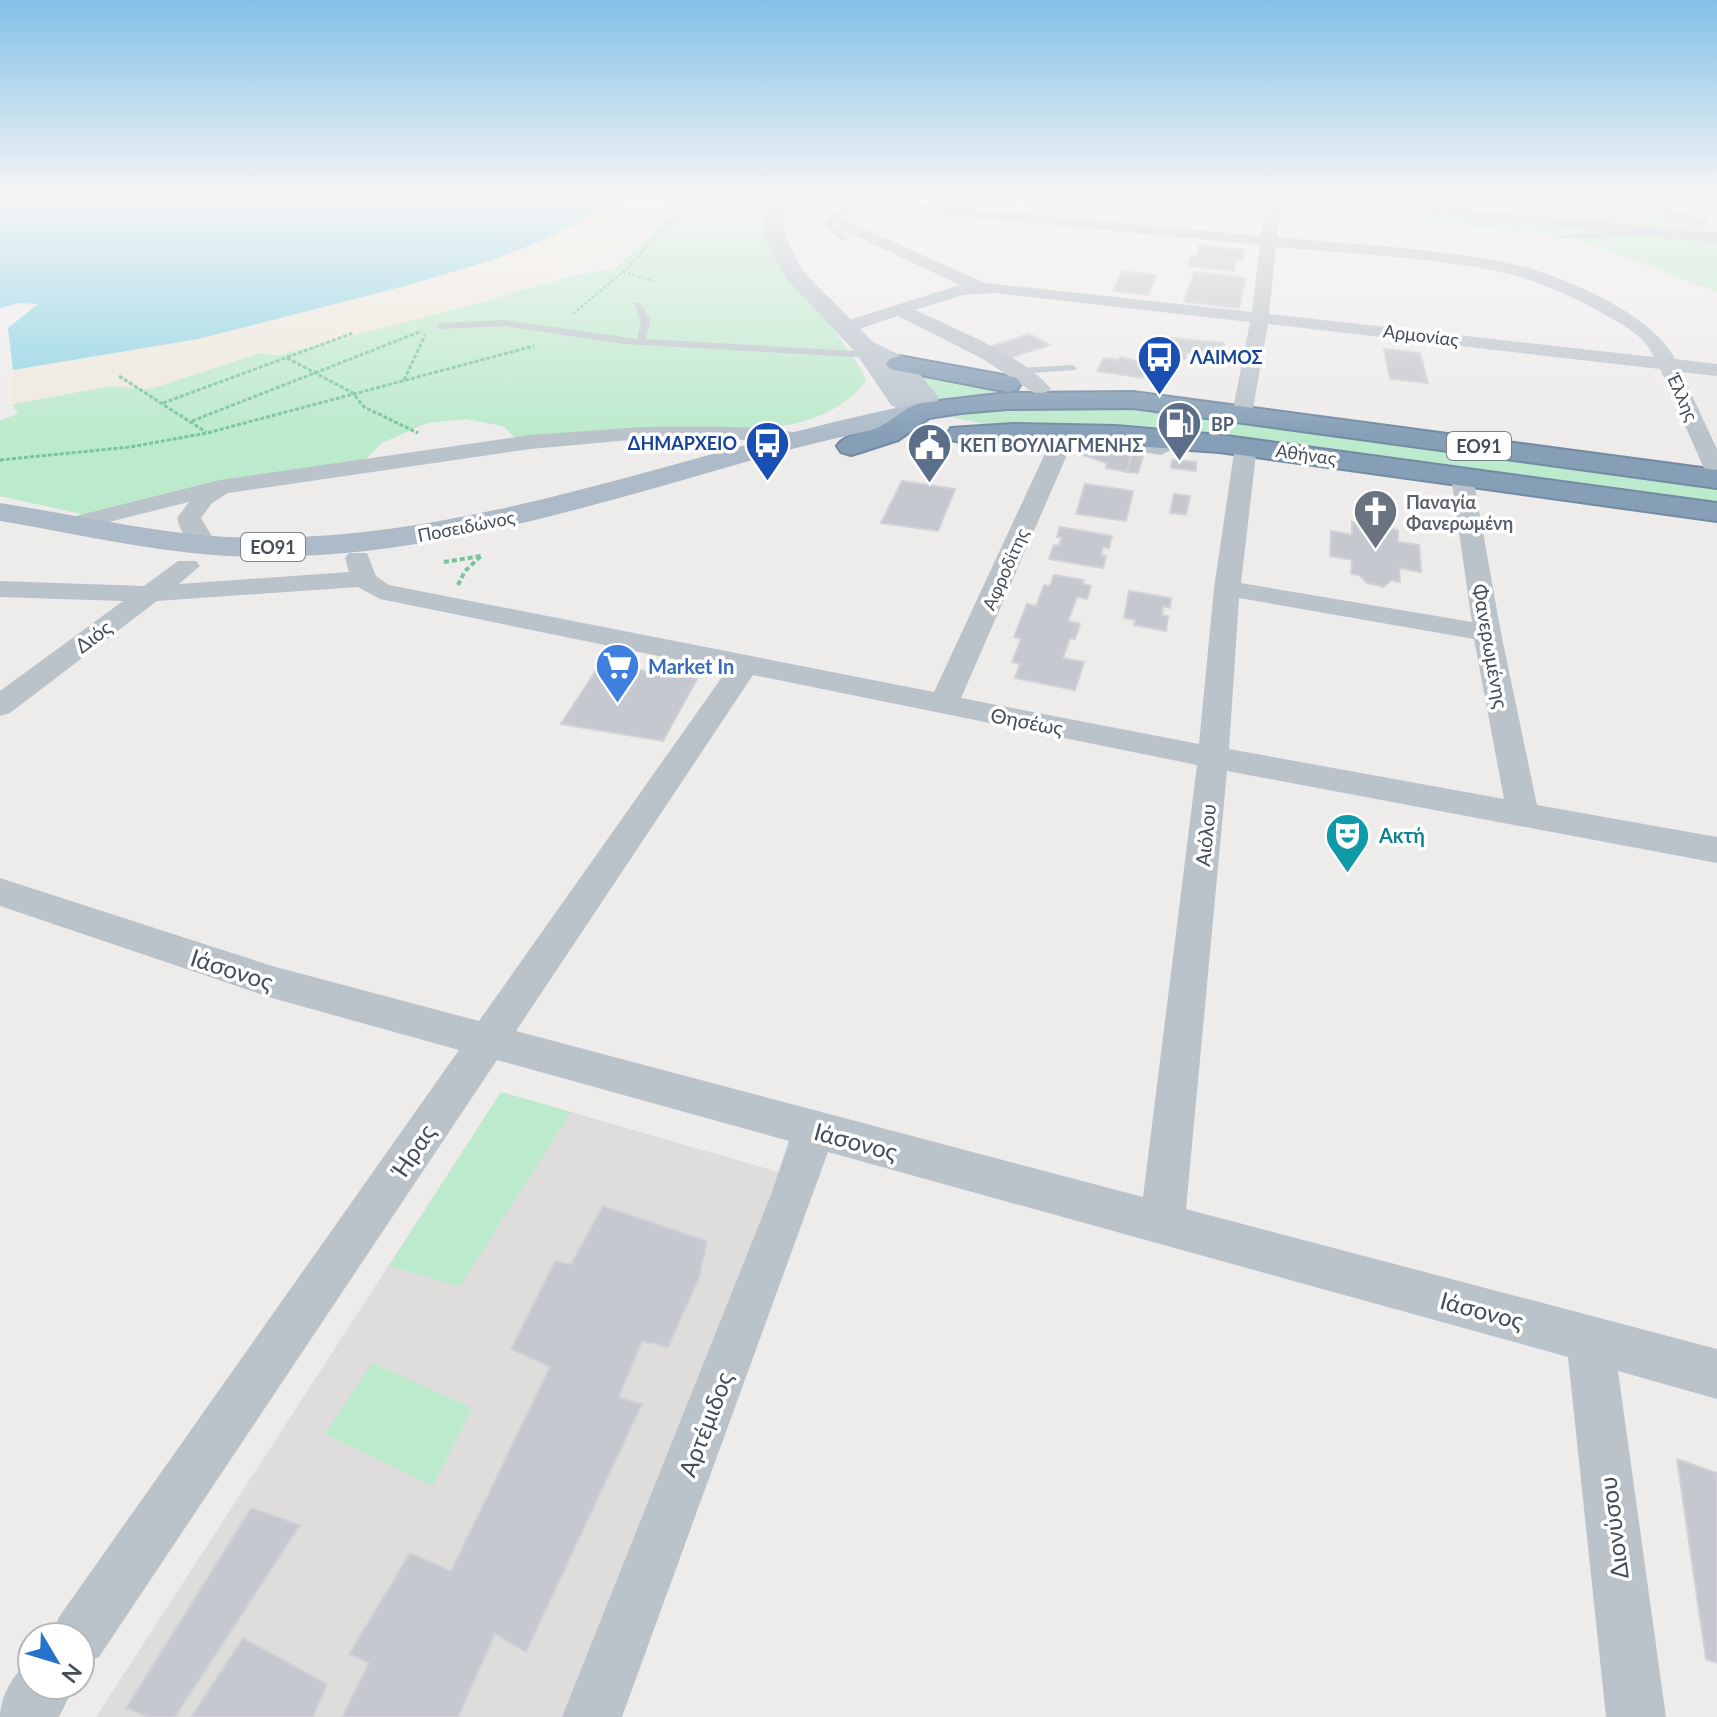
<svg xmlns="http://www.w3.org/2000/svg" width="1717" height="1717" font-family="Lato,sans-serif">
<rect width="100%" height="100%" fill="#eeebeb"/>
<polygon fill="#dfdcdc" points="501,1092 782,1173 566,1717 96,1717"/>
<g fill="#bceacc">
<path d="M693,196H774L767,218L778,253L862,370L866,381C813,452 677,426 598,430C571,432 544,437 518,440L503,426L466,419L427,423L382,443L363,462L248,483L197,486L86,515L0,496V420L18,414L12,404L111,386L150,389L259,353L278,355L585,273L615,269L680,203Z"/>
<polygon points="1120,196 1606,196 1613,202 1647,203 1658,217 1717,230 1717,292 1566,235"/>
<polygon points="909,370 959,382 1019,391 1018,396 942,402"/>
<polygon points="1092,407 1173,413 1717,488 1717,505 1164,430 993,426 943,415 971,409"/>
<polygon points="501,1092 571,1112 460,1286 389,1266"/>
<polygon points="372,1363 472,1408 433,1486 325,1434"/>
</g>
<polygon fill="#efe9dc" points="630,196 682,196 662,208 647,234 502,297 278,355 259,353 150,389 111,386 12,404 13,370 198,339 409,285 489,261 546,239"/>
<polygon fill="#8cd3e3" points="0,196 630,196 546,239 489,261 409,285 198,339 13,370 8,328 38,304 20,303 0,308"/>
<g fill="#c5c8ce" stroke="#d0d2d7" stroke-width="2">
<polygon points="1199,245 1244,250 1243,260 1236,260 1234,271 1188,266 1191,256 1197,256"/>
<polygon points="1122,271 1156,275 1148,295 1113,291"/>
<polygon points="1194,272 1246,278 1239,308 1184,302"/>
<polygon points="1029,334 1050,345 1006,359 986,348"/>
<polygon points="1162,337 1224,343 1221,362 1194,359 1195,354 1186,353 1185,359 1159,356 1161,348 1168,348 1160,347"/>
<polygon points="1384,349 1420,353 1428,383 1390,379"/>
<polygon points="1120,357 1149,364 1143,378 1097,371 1104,358 1119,360"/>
<polygon points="1095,444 1133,449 1127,472 1106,468 1107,463 1082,455 1082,449"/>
<polygon points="1132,454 1143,456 1138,473 1127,472"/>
<polygon points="1172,460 1196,462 1196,471 1171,468"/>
<polygon points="902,481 955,489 938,531 881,523"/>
<polygon points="1085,484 1133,491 1126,521 1076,514"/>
<polygon points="1174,494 1190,496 1186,515 1170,513"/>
<polygon points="1352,522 1398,530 1398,542 1419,545 1421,572 1399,568 1400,582 1392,580 1383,587 1367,583 1359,575 1351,574 1352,560 1330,556 1331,531 1352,535"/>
<polygon points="1060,527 1112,536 1109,548 1103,547 1101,555 1106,556 1103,568 1049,559 1054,545 1059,546 1062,537 1057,537"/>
<polygon points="1054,575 1084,580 1082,584 1091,586 1087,599 1077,597 1068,621 1080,624 1075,639 1070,638 1063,658 1084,662 1075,690 1015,678 1020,664 1012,662 1021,639 1014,637 1027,604 1036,606 1044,585 1050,586"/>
<polygon points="1129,591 1171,598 1170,608 1163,606 1162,615 1168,616 1166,631 1134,625 1135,620 1124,618"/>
<polygon points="600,664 697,679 663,741 561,724"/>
<polygon points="603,1206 707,1241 699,1278 668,1347 642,1341 619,1397 642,1404 526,1652 495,1634 458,1717 342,1717 369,1663 349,1654 410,1553 451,1571 550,1367 511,1349 555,1261 571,1264"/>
<polygon points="1677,1459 1717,1473 1717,1663 1706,1659"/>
<polygon points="251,1508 300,1525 175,1717 148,1717 126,1708"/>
<polygon points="243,1638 327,1684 313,1717 191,1717"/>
</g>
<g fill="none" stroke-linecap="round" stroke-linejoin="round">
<defs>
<g id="highway">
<polygon points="899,356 1008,376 1017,378 1021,384 1017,390 1008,392 890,369 886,364 890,359"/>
<path d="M1133,392L1717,470V488L1133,408L1007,409L961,413L929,418L898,440L861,452L851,455L841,452L837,446C845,434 864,434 877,428C893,421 904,407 921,403L1007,393Z"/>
<polygon points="1013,424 1116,426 1219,435 1717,503 1717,521 1219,452 1064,441 961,442 951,440 947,434 951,428"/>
</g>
</defs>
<use href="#highway" stroke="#728aa3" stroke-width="4"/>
<g stroke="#77c49d" stroke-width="2" stroke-dasharray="3 2" stroke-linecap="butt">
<polyline points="623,272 654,281"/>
<polyline points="573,314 623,272 673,219"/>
</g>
<g stroke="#77c49d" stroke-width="3" stroke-dasharray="4 2" stroke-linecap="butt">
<polyline points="287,358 353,393 364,407 418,433"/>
<polyline points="119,376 206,432"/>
<polyline points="404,380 425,335"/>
<polyline points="163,403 353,333"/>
<polyline points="192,421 422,331"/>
<polyline points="0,460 130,447 207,433 534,346"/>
</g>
<g stroke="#77c49d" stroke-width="4" stroke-dasharray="5 3" stroke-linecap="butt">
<polyline points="444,562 481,556"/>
<polyline points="458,585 465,571 482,555"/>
</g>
<g fill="#bac3ca" fill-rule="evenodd">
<polygon points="837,218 841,220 832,225 847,236 847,240 841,240 824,226 825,221"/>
<polygon points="1640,231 1643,235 1559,238 1555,236"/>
<polygon points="634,303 640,303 650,319 646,339 870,352 875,355 870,358 624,344 505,326 441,329 436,326 441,323 505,320 637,339 641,323"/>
<polygon points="1072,365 1077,368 1076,370 1017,374 1012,371 1017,368"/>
<polygon points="1089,434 1097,434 1107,440 1159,447 1178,438 1188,440 1161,455 1104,446 1089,438"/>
</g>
<g fill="#bac3ca" fill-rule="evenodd">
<path d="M786,196H836L1261,236L1264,212L1272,207L1280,212L1277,237C1357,245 1443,248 1521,266C1568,278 1654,316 1675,359L1717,364V376L1681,372L1717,449V480L1709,478L1706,473L1660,369L1268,324L1252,414L1242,420L1232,414L1250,322L994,293L963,295L915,310C953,328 1026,357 1051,389L1041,395L1034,393L983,359L898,316L850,332H836L834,328L836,324L960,285L839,228L829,217L840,205L793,200ZM855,206L1260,245L1252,312L985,283L849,222L845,217ZM1276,247C1351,254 1441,257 1514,275C1544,283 1577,299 1604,314C1623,325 1645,336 1654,357L1269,314Z"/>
<polygon points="1331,196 1364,196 1420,205 1717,233 1717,243 1420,213 1338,200"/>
<polygon points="1645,196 1717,196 1717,203 1665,202 1674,212 1706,219 1706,225 1701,227 1664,218"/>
<path d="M1066,426L1077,432L961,698L1199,744L1214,588L1235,446L1246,439L1257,446L1241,583L1472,622L1451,476L1454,471H1470L1473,476L1501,633L1537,805L1717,837V863L1227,771L1186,1209L1717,1349V1399L1618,1371L1666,1717H1606L1568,1357L828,1152L622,1717H562L772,1192L789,1141L497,1060L99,1657L80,1665V1637H51L59,1617L459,1050L272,998L0,906V878L272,966L479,1021L727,670L380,599L358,587L157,601L10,713L0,716V691L123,601L0,597V581L144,586L178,561H196L200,566L179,584L349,572L345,558L349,553H367L376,576L389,585L934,692L1055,432ZM1239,598L1474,639L1504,799L1229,749ZM753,675L1197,765L1143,1197L516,1031Z"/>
<path d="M641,427C667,427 795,423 807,438L796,444L749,440L641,439L530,449L228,493L212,503L201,518L217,545L214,550C194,555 182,536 177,518L189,502L77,530L68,528L65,523L68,518L220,480L530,435Z"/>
<path d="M32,1662V1685H75L59,1717H0C0,1698 14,1669 32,1662Z"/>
</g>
<polygon fill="#bac4ce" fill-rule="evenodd" points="772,196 790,196 783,219 786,238 802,270 873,342 908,359 939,398 931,417 911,417 891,405 856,353 786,278 765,238 763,219"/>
<path fill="#adbbc9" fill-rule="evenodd" d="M921,403L931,405L935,411L931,417C880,429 828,439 777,453C610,500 446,555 269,557C178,558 90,536 0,521V503C90,517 178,539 270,538C495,535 703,445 921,403Z"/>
<use href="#highway" fill="#869fb7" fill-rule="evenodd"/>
</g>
<linearGradient id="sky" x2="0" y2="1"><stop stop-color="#83c0e6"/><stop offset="0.45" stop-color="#f7f6f6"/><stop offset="1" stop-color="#f7f6f6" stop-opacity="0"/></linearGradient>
<rect width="1717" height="436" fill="url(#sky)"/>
<defs>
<symbol id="bus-pin" viewBox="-11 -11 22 30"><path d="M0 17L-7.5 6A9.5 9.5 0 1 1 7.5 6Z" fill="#1a4fb4" stroke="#fff"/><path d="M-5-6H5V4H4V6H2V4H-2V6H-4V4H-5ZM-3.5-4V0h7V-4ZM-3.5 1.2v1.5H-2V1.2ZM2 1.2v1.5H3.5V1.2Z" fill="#fff"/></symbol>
<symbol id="fuel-pin" viewBox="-11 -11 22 30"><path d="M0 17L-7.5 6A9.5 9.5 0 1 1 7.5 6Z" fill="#5c6f8a" stroke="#fff"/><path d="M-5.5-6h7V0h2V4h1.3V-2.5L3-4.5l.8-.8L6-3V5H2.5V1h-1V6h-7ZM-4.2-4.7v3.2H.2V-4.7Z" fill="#fff"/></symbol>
<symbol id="civic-pin" viewBox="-11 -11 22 30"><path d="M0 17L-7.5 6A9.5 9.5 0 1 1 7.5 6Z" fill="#5c6f8a" stroke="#fff"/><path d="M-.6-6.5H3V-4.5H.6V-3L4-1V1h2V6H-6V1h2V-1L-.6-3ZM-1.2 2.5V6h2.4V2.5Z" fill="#fff"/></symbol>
<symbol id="church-pin" viewBox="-11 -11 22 30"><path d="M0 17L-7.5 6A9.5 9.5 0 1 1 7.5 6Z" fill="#6b7280" stroke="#fff"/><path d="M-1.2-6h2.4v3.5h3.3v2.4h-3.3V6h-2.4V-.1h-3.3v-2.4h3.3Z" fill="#fff"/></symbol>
<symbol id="supermarket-pin" viewBox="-11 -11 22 30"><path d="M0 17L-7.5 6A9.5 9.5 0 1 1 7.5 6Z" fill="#3f7fe0" stroke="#fff"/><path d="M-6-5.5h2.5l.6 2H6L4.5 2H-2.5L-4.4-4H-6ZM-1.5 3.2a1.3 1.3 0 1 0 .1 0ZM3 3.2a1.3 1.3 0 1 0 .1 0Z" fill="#fff"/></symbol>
<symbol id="theatre-pin" viewBox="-11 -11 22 30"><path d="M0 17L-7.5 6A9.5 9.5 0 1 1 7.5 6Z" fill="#0f9aa8" stroke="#fff"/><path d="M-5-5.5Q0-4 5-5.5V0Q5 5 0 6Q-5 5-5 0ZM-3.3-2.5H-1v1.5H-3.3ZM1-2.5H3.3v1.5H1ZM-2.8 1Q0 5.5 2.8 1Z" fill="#fff"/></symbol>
</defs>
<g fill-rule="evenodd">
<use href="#bus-pin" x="1134" y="332" width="51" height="69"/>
<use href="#fuel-pin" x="1154" y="398" width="51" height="69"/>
<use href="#bus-pin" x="742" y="418" width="51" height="69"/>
<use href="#civic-pin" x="904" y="420" width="51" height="69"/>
<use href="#church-pin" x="1350" y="486" width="51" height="69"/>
<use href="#supermarket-pin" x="592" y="640" width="51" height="69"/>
<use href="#theatre-pin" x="1322" y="810" width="51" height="69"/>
</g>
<g text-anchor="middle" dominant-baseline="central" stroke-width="7" stroke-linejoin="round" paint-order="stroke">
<g font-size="18" fill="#454f57" stroke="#fff">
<text transform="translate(1421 335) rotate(7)">Αρμονίας</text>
<text transform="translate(1683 397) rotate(66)">Έλλης</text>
<text transform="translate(1306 454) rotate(8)">Αθήνας</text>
<text transform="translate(466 526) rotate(-11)">Ποσειδώνος</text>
<text transform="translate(1005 569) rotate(-66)">Αφροδίτης</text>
</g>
<g font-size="18" font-weight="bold" fill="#164399" stroke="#fff" text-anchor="start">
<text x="1190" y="357">ΛΑΙΜΟΣ</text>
<text x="737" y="443" text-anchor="end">ΔΗΜΑΡΧΕΙΟ</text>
</g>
<g font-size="18" font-weight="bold" fill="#4e5e75" stroke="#fff" text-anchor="start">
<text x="1211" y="424">BP</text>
<text x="960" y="445">ΚΕΠ ΒΟΥΛΙΑΓΜΕΝΗΣ</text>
</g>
<g fill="#fff" stroke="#7d8489" stroke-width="2">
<rect x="1447" y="432" width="64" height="28" rx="6"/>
<rect x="241" y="533" width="64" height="28" rx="6"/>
</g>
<g font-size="18" font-weight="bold" fill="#454f57">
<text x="1479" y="446">ΕΟ91</text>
<text x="273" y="547">ΕΟ91</text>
</g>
<g font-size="18" font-weight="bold" fill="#5b616d" stroke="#fff" text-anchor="start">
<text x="1406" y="502">Παναγία<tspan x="1406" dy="21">Φανερωμένη</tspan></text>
</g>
<g font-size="20" fill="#454f57" stroke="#fff">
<text transform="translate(93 636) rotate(-37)">Διός</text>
<text transform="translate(1491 646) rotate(80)">Φανερωμένης</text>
<text transform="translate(1027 721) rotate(11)">Θησέως</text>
<text transform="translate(1205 835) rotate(-84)">Αιόλου</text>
</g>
<g font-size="20" font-weight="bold" fill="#366cbe" stroke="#fff" text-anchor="start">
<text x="648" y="666">Market In</text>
</g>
<g font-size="20" font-weight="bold" fill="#0d838f" stroke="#fff" text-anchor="start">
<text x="1379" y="835">Ακτή</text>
</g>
<g font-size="24" fill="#454f57" stroke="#fff">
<text transform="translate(232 969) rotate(18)">Ιάσονος</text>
<text transform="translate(856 1141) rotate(15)">Ιάσονος</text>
<text transform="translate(413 1150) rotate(-56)">Ήρας</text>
<text transform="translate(1482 1310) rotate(15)">Ιάσονος</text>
<text transform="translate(705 1424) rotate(-69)">Αρτέμιδος</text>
<text transform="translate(1613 1528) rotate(-97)">Διονύσου</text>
</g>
</g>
<g transform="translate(56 1661) rotate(128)"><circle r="38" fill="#ffffff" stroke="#b5b9bc" stroke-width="2"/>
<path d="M0-6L14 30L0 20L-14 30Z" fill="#2772cd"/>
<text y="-12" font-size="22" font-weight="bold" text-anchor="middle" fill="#454f57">N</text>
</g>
</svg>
